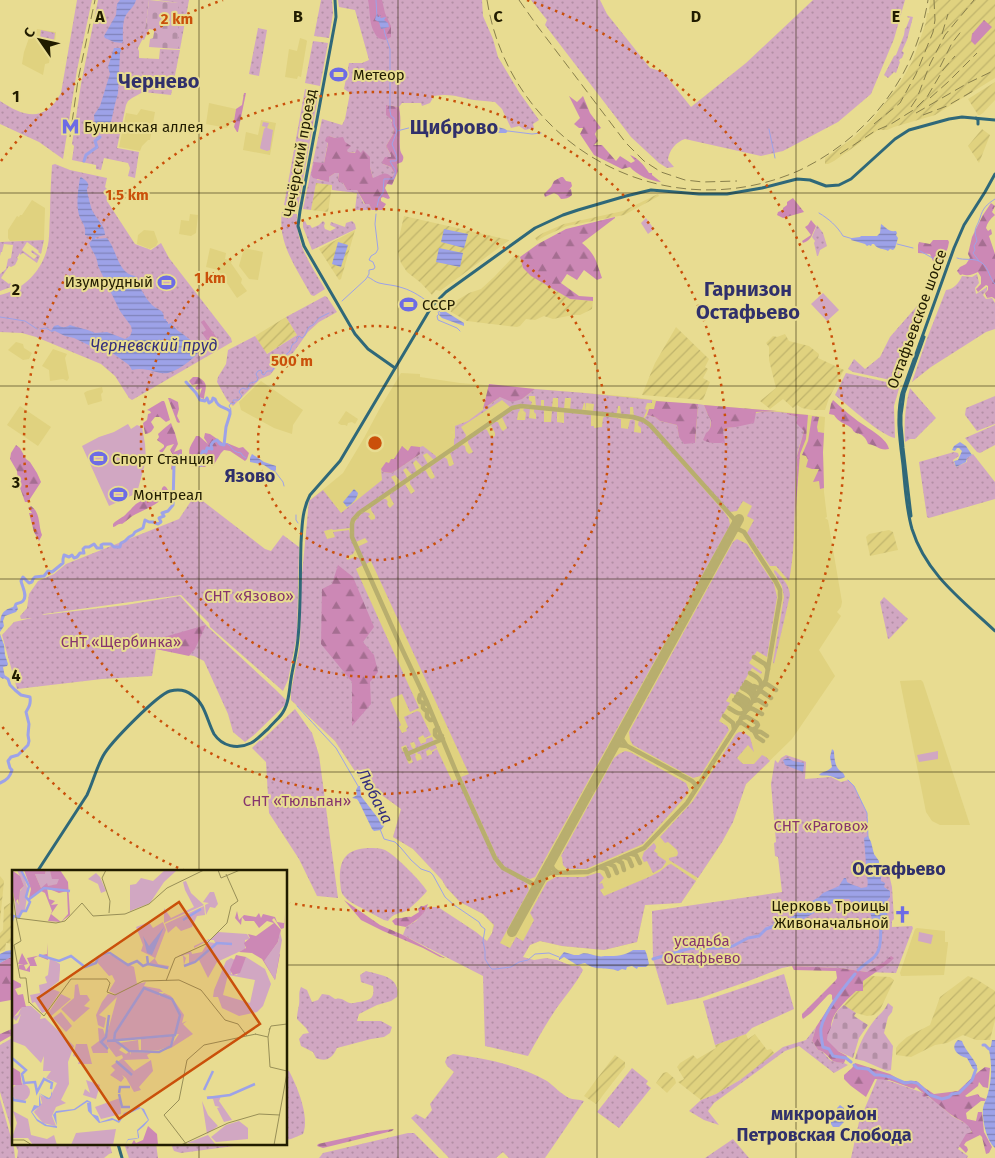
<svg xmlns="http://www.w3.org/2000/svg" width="995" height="1158" font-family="'Fira Sans',sans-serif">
<defs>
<pattern id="industrial-furrows" width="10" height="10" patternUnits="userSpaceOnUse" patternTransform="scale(1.25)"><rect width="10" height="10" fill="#e0d27f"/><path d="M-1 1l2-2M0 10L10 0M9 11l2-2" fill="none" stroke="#c0b46c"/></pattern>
<pattern id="green-dots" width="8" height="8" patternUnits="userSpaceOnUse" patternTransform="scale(1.25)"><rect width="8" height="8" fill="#d1a7c2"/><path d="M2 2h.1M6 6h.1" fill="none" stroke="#b38fa5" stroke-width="1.8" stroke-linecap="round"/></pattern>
<pattern id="forest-firs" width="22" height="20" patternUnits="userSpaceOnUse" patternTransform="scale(1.25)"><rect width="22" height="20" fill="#cc88b5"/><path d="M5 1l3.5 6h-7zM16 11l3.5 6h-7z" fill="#a56e91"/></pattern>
<pattern id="wetland-marsh" width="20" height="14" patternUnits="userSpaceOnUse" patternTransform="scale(1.25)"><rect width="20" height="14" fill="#d1a7c2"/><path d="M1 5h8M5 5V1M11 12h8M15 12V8" fill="none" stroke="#b38fa5"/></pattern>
<pattern id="cemetery-stones" width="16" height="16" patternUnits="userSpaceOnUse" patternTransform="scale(1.25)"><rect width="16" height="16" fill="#d1a7c2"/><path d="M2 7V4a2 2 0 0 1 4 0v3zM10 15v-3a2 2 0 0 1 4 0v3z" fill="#b38fa5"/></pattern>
<pattern id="water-rules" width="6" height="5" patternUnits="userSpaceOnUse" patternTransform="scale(1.25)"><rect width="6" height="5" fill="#9da2e8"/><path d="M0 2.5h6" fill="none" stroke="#8083ba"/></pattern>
</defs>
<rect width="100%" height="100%" fill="#e8dc91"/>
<g fill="#e0d27f">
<polygon points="37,29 56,32 55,43 52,46 49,63 45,64 43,75 22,64 24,52 29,38 31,38 32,31 36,32"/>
<polygon points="300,38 306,40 307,41 301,77 298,76 297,79 285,77 289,49 297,51"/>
<polygon points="209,103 236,109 234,121 231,122 227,128 206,124"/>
<polygon points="141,109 155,112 150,140 148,140 142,146 140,151 119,147 126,113 137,115"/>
<polygon points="261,120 276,123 270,155 243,150 246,132 258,135"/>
<polygon points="32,200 45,208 44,240 10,241 8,238 8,230 17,216 19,217 20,215 22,215"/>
<polygon points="190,214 198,215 196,233 191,236 179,234 181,220 189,221"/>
<polygon points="144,230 154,231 158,242 156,246 150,249 137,244 138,235"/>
<polygon points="210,248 226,253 225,259 232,261 231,263 242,279 241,283 247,291 237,298 218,270 206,267"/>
<polygon points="244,248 263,252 258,280 249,279 239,266"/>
<polygon points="16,342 23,344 24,348 32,353 29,359 23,360 8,350"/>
<polygon points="53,349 67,354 65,358 69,378 67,381 63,379 50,381 49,370 42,366"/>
<polygon points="401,373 420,374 420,377 460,383 545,390 585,393 635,397 666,402 777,411 825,417 823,452 824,492 827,517 825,518 828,520 842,602 841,607 837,612 841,616 819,650 835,676 792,739 746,784 733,821 722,842 681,903 646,904 645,905 637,942 604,950 562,946 540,941 530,945 522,958 478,958 492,933 493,925 483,914 460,902 446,887 442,880 413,849 393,837 401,809 361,780 335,741 291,700 291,692 301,638 301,613 309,501 343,473 364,438 380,408"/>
<polygon points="261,381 303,410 293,425 292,434 274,428 241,410 239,402"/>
<polygon points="102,387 103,392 101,394 102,401 88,405 84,393 87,391"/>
<polygon points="20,406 51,427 38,446 7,425"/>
<polygon points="346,411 358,419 355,424 352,422 348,423 347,426 345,425 341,425 338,423"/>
<polygon points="921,680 923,682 970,825 940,825 932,821 926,812 900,681"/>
<polygon points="917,928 945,931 945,942 948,942 948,944 944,975 901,976 900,973 915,929"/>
</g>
<g fill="url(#industrial-furrows)">
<polygon points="930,0 995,0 995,78 935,115 894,127 887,130 878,130 834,161 828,164 825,164 825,158 853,138 872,120 900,83 913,60 926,22 927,13 929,13"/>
<polygon points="995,82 995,100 983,113 980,115 978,115 968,99"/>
<polygon points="982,129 990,135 979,163 968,146"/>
<polygon points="316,182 332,185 328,212 311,210"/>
<polygon points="658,194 659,196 624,215 567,226 545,236 537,241 535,238 543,233 564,224 623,211"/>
<polygon points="404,216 479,233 509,240 508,241 440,291 436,290 432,295 421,283 407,272 401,263 398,253 398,242"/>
<polygon points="355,230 341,279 339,280 319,249"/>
<polygon points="519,255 523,268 530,274 570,299 593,301 592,309 580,315 573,315 553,319 544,316 535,320 526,319 520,326 517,327 467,321 444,308 469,293 481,289 494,277 513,257"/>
<polygon points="286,317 297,335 266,354 255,336"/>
<polygon points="676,327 709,359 705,367 708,369 703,378 710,382 703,400 642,395 655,363"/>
<polygon points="785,334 789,341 809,346 819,354 818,358 844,370 829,398 825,410 812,410 802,408 797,405 793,408 783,399 770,409 760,401 776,388 769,360 769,347 766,343 773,336 777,337"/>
<polygon points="889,530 893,532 898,550 870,556 866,537 869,534"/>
<polygon points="0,876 4,881 0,921"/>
<polygon points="10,903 14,910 14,944 6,943 5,950 0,952 0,933 3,930 4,907"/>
<polygon points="871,976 890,977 894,980 880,1010 874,1015 867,1016 856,1013 844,1005 863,981"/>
<polygon points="968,976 976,979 995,991 995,1020 990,1040 976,1040 963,1035 947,1043 935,1045 911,1057 896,1055 896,1048 899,1044 907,1037 930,1025 940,997"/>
<polygon points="746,1034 748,1039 755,1034 767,1050 771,1049 775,1054 740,1080 716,1094 701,1100 678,1082 684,1079 677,1067 680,1063 693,1055 697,1059 716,1048 715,1045"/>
<polygon points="615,1055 625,1062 625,1067 596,1104 584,1096"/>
<polygon points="667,1072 675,1079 676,1083 667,1093 656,1083 663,1073"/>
</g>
<g fill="url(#green-dots)">
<path d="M77,0H92L77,70L63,159L39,142L0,124V101C24,117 45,123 61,93Z"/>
<polygon points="98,0 149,0 146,25 144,36 138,48 138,49 139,51 139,58 159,59 160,49 180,50 171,95 143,92 132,98 128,101 126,105 117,148 139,152 135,178 128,176 130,168 128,163 104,158 101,170 96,169 96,165 72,160 74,146 72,144 81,84"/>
<polygon points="157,0 189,0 180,49 178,49 178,3"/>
<polygon points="321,0 332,0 333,13 329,38 314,36"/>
<path d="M338,0H482L483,16L493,39L498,57L519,92L539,120L533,124L534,128L525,130L519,126L511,128L502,109L495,102C488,101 481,101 474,100C458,97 452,93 434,96L430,103L422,106L421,103H402L399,107L387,105L394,129L393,134L386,146L391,155V157L383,164L391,167L396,174L392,178H373L370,167V160L362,153L348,152L335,138L329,136L324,163L317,180L329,181V177L335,173H339L338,179L343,183L347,190H357L364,204H369L372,210H355L357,193L332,190V185L316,183L311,210L303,209L322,119L342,125L345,119L350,93L344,89L349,63H362L369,60L355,10L339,7Z"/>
<path d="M531,0H600L607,14L650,68L663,72L691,107L746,63L813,0H905L894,39L871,94L838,122L783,151L761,156L685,139C676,142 669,150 668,160L674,167L667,168L659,163L631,137L545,25L547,20Z"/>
<polygon points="908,16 913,17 907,40 902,51 904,53 902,58 900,59 899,61 900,62 896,73 894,72 888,78 884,75 894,56 896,55 904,35 905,28 906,28 910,18 907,17"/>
<polygon points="258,28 267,30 259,76 249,74"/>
<polygon points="41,30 55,33 54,40 40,38"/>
<polygon points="313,41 328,43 320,86 305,83"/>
<polygon points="305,89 319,91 298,207 284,205"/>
<path d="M55,164L70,170L107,178L105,187L108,190L107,201L135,244L151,250L161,243L169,258L231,338L232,342L132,400L129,398L115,376L101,364L36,337L22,333L0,332V295C23,290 41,272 47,249C50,239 49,226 50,215C50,198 51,181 52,165Z"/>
<path d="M282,212L297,214C295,244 311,265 325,289L314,296L311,295C297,269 277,243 282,212Z"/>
<polygon points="305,221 307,225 310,225 312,228 319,225 323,221 325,223 324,226 325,229 330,231 336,228 330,225 331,222 345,227 346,223 352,221 355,224 356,229 312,250 303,227 303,222"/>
<polygon points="817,225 823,233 827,246 820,250 818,256 817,256 814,243 815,241 812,237"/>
<polygon points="44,240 41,254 38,252 39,251 27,242 22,250 34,259 37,256 31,252 32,250 40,256 37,263 23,253 20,255 20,253 17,258 18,259 15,265 11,267 9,266 1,278 9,284 10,283 14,286 0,291 0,274 6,269 8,259 11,258 13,245 4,244 2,252 1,252 0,256 0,242"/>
<path d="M977,274L979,283L975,288L976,294L987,287V290L983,295L986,299L992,298L995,303V329L986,332L931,367L912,382L926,341L946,290C954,289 959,283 962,276L972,277Z"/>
<polygon points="325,296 327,297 337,312 319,322 308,332 293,353 282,360 270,375 260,379 233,406 227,400 217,382 218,377 226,364 228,350 255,336 267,354 297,335 286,317"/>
<polygon points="917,306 926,310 900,382 853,372 848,369 854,359 865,369 880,357 890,337"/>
<path d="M846,373L900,385L894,406L895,438C880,435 849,406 835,395Z"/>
<path d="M910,388L936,418L915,439H910L905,442C904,423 905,406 910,388Z"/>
<polygon points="535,389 585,393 652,400 652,403 647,403 645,409 647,410 643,419 634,416 633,407 630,407 630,414 628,415 621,414 620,406 618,406 617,412 616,414 593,412 594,404 586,403 585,411 585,403 584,403 582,410 570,410 571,398 565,398 564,409 558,408 558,398 553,398 552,407 544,406 544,400 541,400 541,406 536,406 535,396 529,396 529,400 532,402 531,405 520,405 510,407 502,400 461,427 466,435 465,439 454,446 454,439 455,438 455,426 468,421 500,397 522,399"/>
<polygon points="995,396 995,424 977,431 965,415 966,408"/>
<path d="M698,404L704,405L708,415L711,419L710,429L708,432H723L725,428C742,427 740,421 754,414C762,410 779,412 787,413L788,414L798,417L804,431C802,439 798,448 797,457C793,498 797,541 789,581L776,566H770L747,533L754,520L747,516L752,506L743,501L737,511L729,512L655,428L644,419L647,415L655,417L660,421L677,425L679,436L695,443Z"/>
<path d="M519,408L520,410L518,413L517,420H525L526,413L523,410L525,408H530L529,418L536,419V414L534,412V409L544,410V422H551L552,411H557V422L564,423V412L591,415V426H594V428L602,427L603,418L605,416L621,419V428L628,429L630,420L634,419L635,422L634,432L641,433V428L638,425L639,420L648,425L725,513L729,519L730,525L535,877L530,879C519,876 504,869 498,859L461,777L469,774L371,561L366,564L357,547L368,542L365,538L356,542C349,530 354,519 364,512L369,513L370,515L368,516L371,520L375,519V516L371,510V507L383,499H386L388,502L387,503L388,506L390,508L394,504L390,497V494L405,484L411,494L415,491L410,484V480L425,470C428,473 428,478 432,479L435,477L430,467L444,457L447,459L449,466H451L454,464L450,453L462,445L465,446L466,451L469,454L473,452L468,443V440L485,429L487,430L491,438L495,436V433L491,425L495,422H498L501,429L503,431L507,428L502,417L512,410Z"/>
<polygon points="995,425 995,445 980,453 977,452 965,438"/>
<path d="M423,446L436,456V459L434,460L427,453L423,455L428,464L423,468L416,460L413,463L417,472L412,475L406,468L403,470L406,475L407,478L401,482L395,475L391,477L395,483V487L355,515L350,528L333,530L332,529L324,531L327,539L335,537L333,532L349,530L355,550L353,554L346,557L347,560L355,557L359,558L363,565L356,569L419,708L410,712L402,694L390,699L401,725L399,727L402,733L407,731L406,729L408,727L404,717L417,711L420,712L431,735L425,738L423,735L418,738L421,744L426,742V739L432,737L434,742L416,750L415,747L416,746L414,742L410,743L412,748H413L414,750L407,753L406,751L408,750L406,745L401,747L403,752H405L408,759L407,760L409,764L413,762L411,758H410L408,756L415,753L416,755L415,756L417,761L422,759L420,754H418L417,752L435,744L437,748L431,751L430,749L426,751L427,756L432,754V752L437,749L452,781L458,779L497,865C506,874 517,875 526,883C529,885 528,887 529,890L500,943L510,948L516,937L523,941L534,920L530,913L547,882L556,877H584L597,873H600L604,878L599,884L602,883L604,888L600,890L604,896L649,877L659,872L668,865L671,864L696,881L681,903L645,905L637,942L604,950L562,946L540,941L530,945L523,957L534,960L546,958L557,960L572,966H580L583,970C576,984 565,996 556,1009C546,1024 537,1040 528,1056L485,1046L483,976L403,935L406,927L416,921L428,907H438L476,932L487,941L492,933L494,925L483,914L460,902L446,887L442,880L413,849L393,837L401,809L361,780L335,741L291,700V692L300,645L301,585L309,501L323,490L341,513L382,480L381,469L383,472L392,473L420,454V447Z"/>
<polygon points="954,452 958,453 959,456 953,460 956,467 967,462 967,458 973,454 995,482 995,499 929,518 927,517 919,462"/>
<polygon points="195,495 265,549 271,551 283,535 299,547 297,635 288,680 283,691 210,627 209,623 181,595 44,614 42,615 126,605 180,596 209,628 277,691 286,700 285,705 254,735 245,742 233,732 228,714 204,661 194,656 156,649 152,676 102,679 17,689 2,635 14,622 32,618 21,619 20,616 27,608 29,594 38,581 54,574 66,564 179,519"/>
<polygon points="737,539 747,544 774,584 777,597 767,657 757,651 749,663 762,672 761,674 752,668 736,695 731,693 726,701 730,703 719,721 727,726 729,730 700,776 693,778 633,745 630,740 629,732 733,542"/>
<path d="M774,570L776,571C783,579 789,584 790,595L774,664L773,662L784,597L782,586L774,572Z"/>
<polygon points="884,597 908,619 889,639 888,639 880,602"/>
<polygon points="295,709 312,733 319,755 338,898 317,896 299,859 269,813 266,762 252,748 260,740 261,741"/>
<polygon points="739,732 743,732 750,737 754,752 748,745 737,758 743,764 754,764 762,755 766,757 770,761 746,784 733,822 722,842 698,878 669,860 669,858 677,856 678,853 677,850 668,842 665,843 660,837 693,801 736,734"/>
<polygon points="625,751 630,752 686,783 689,790 686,796 643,844 586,869 567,869 563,865 562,857 561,856 614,758 619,754"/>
<polygon points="786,755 804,761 806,762 805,779 831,777 841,782 848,780 854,786 867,813 868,836 872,871 888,870 892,887 894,919 892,921 892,927 912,926 913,928 896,973 867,972 840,968 792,966 782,968 746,982 700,998 667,1005 653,959 652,911 782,892 778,857 775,856 774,843 776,842 771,784 775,760 778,763 781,758"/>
<polygon points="654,843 656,846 656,848 654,851 658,854 657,855 666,861 666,862 662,868 653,873 647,861 644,862 642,858 644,852"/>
<path d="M369,848C374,848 380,848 385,850C395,855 421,881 427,891C424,895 410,909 406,911C399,914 393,913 388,921L384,920C378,917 373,914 367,911C359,906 349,903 344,896C340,892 341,887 340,881C339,859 346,849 369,848Z"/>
<path d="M366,971C381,975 401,977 397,997L391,1001L377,1005L359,1014L357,1021H381L392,1027L390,1033L384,1037L371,1039L337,1048C332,1059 326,1062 316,1058L313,1052L301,1046L299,1039L303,1034L309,1033L306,1028L297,1019C297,1014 298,1010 299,1005C300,998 298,993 301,987L307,990L312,1002L318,1000L322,994L329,995L335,999C342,997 344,1001 350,1003C354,1004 355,1002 359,1002C370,1000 375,999 373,986L361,982L360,975Z"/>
<polygon points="784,974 794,1009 752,1028 746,1034 715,1045 703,1001"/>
<polygon points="816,1027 812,1041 814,1043 817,1049 823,1052 830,1060 836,1062 844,1063 848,1065 834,1073 799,1046 785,1051 714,1103 708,1111 719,1125 704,1120 689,1111 701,1100 716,1094 740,1080 783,1047 806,1040"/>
<polygon points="14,1037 14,1138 0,1092 0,1045"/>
<path d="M453,1054C483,1058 520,1065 547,1081C554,1086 561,1094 569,1098C573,1100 579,1099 584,1101L545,1158H509L503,1152L496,1158H449L411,1118L416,1114L425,1119L432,1110L430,1104L454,1072L447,1066L445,1062L447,1057Z"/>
<polygon points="632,1068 648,1081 646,1084 651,1088 619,1128 597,1112"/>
<path d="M286,1071H289C297,1086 310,1117 303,1134L291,1139L286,1140Z"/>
<polygon points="878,1077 921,1092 936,1102 952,1116 974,1128 958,1149 968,1156 967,1158 851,1158 859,1122"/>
<polygon points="0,1099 14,1148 15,1158 0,1158"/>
<polygon points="408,1133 414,1133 439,1158 319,1158 323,1153"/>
<polygon points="733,1139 749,1158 705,1158"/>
<polygon points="15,1144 110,1144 112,1153 109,1154 104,1158 17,1158 18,1151"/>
<polygon points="124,1144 156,1144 158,1158 129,1158"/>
<polygon points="171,1144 249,1144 181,1153 174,1151"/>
</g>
<g fill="url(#forest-firs)">
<path d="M368,0H382L385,13L391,26V37L385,40L378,38C368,25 371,15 368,0Z"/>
<polygon points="984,20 992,27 975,45 971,41 972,34"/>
<polygon points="244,93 246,93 238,132 237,132 234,127 235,123 231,121 234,121 236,109 242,105"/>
<path d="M569,96L577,102L583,96L590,113L601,128L597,130L595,134L598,141L594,145H602L616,161L620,156L631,163L635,161L630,155C638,158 644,165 649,173H652V175L661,182C650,181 637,175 630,167L622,169L594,155L580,134L583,128H579L574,124L580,118Z"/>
<path d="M386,105L399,107C402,121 399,134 400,148C400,155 406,155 402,162L397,164L398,171L392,185L387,184L385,188L390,198L388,199L383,197L381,198V201L386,204L382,210H372L369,204H365L357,190H347L343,183L339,182L338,179L339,173H335L329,177V182L313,178L311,175L314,162L324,163L328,143L325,141L326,138L329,136L335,138L343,137L345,142L351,146L347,150L348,152L355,153L357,149L361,153L363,150L370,157V167L373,178C382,175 384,170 392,177L395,174L391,167L383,164L382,162L385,157H391V155L386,146L393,134L394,129L392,126V120L386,115Z"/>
<path d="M561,177H563L566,181L571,182L572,186L569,190L571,189L572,195C569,198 565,199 561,199L558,195L554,193L545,197L544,194L551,187L554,181Z"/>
<polygon points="793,198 804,212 783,218 777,215 778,212 783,210 783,208 787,205 787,202"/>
<path d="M991,203L995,206L992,212L995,215C990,219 987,223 986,228L988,231L991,229L992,234L989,236L995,254V299L992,297L987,298L985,293L988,290V286L986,285L978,292L976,289L981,284V277L978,272C973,274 970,276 965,275C960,274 965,274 960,275L957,271L960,267L966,264L970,258L968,254L972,237L983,215Z"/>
<path d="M615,217V218L582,243C596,255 596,261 602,278L597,280L584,270L577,280L567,274L561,283L579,296L593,297V301L570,299L531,276L523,268L520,257L538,244L566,229Z"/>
<path d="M811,220L816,226C812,234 812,240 803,243L802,241L811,235L805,227L808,225Z"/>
<polygon points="933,240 948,240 949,242 948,247 939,273 937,269 939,268 937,262 933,261 930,254 918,253 918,245 919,242 930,244"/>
<polygon points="204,320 217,338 214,342 211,343 207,340 202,333 206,330 201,322"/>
<path d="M193,377H198C210,384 205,388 204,399L199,397L202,388L197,390L195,388L198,384L192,385L189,381Z"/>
<polygon points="489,384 535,389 522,399 512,402 500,397 483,409"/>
<polygon points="168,398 170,398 178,402 179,409 177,416 180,422 179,423 177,422"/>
<path d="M833,400C840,406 847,413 854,418C863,426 887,437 889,449C879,451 877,445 868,444C867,441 866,439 864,437C860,433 861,435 856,433C851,430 855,431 850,427C844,423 838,422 834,415L829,414L831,404Z"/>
<path d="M162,401H164L165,403L170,420L166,422L160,417H155L151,422L154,427C153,430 150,434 145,434L143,423L147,420L148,414L151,413L150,411L147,410Z"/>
<polygon points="656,401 698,404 695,443 684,444 679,437 677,425 660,421 655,417 647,415 649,409 654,409"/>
<path d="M704,405L777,411L756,412L754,423L736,427L725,428L723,432L725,443C718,443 709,444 703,440L706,433C711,430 711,425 711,420L708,415Z"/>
<polygon points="787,413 808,415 806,439 800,454 795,519 797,456 804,431 796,423 798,417 787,414"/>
<polygon points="812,416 819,417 817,427 818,432 824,433 823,452 824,488 820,489 819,481 813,482 819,469 812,469 806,467 808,460 806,456 802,455 808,441"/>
<path d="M171,423L175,433L178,444L174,452L181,449L182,450V457L176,460L175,468L172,470L171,469L173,455L170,450L174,444L167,446L162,453L159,451L164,447V445L157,440L159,437L158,434C162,430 166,427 171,423Z"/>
<path d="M205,433L210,434L223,443H227L239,448L243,447L249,453L247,459L245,461L230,451L224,450L221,453L213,466L208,464L205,467L190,466C187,463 186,460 187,456H190C187,448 193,443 196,436H199L208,444L204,438Z"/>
<polygon points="16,445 20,448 26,459 30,462 37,473 41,482 28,502 25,502 18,482 17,471 10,459 11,453"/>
<polygon points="402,446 408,451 411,446 420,447 420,454 392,473 383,472 381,469 386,462 389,463 391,459 394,459"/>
<path d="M164,486L166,487L168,490C163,503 148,508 136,514C131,516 127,521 122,524C118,523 116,527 113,527V524C117,519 123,518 127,513C133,508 133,505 141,501V500L138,497L140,494L145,496L150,501L154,496L152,493L153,490H157L161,494L162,488Z"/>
<path d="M31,506C41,513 38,525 42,535L39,541L34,532L29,513H32L28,508Z"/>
<polygon points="338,565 353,577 374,627 363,642 374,655 378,672 370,682 371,704 352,726 352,682 321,644 322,589 332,584"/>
<polygon points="206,625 195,649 189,656 156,649 157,639"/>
<polygon points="344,900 380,925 403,935 445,958 440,957 423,948 383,931 361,920"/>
<path d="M428,904C425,915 415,921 406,927L395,925L392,921L396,918C402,919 406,916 411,917L419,912L418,909L421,906H424Z"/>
<polygon points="14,956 14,1007 11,1000 0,1002 0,963 11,957"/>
<path d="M891,956L894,958L889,963L863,981V991H856C847,1000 831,1013 831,1027C831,1034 836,1044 838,1051L847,1056L844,1063C828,1062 833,1059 823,1052C819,1049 819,1052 816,1047C815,1045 814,1043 812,1041L816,1027L833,1001L832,999V995L830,994L828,995L811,1013L803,1019L802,1017V1014L836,980L837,978L836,971L794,970L792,966L840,968L867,972L884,962Z"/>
<polygon points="14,1028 14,1034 0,1042 0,1034"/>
<path d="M855,1063L890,1074L902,1081H916L919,1083L925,1088L934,1094L958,1091L977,1073L985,1067L990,1068L988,1088L983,1087L979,1082L978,1086L965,1096L967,1097L978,1094L980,1097L986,1099L985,1101H981L966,1113L967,1119L976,1121L978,1112H982L984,1132L992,1147L989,1153L986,1154L982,1137L980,1135L966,1142L964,1145L967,1147L968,1150L966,1153L959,1146L966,1134L972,1132C968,1122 958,1120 950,1114C943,1108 935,1102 928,1096L924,1097L922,1096L923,1093L916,1087L914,1089L889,1080L875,1079L866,1097L851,1086L844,1079V1075L852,1068Z"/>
<polygon points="394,1129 392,1131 323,1148 317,1146 318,1144 377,1131"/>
</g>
<path fill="url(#wetland-marsh)" d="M768,925L771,927C770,932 768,933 764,936L733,948H721V947L734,944L748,936L758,932L763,927Z"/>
<g fill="url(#cemetery-stones)">
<polygon points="149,0 178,3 178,49 149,47 150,39 153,38 154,33 154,30 149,29 144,40 142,39 146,25"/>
<path d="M888,1003L893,1007L892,1012L888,1017L884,1033L893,1046L891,1070L887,1071L864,1061L855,1059C859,1045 864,1034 873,1022C878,1015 884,1012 888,1003Z"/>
<path d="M844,1005L856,1013L854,1016L868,1025L859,1038L853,1058L838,1051L827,1040C827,1035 829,1032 831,1027C834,1018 835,1011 844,1005Z"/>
</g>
<g fill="#d1a7c2">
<polygon points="263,122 269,123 267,128 273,130 270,150 267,151 261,149 260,148 264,129 266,127 262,126"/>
<polygon points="646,218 654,229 648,234 641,223"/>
<polygon points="174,268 184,281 168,292 162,291 155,282"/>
<polygon points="823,293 839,310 827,321 811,304"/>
<polygon points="128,424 131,429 137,425 142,427 145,444 146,460 138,489 135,492 135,494 109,506 82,446 99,437 114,432"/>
<polygon points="938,751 938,759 919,762 917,755"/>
<polygon points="919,932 933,935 931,944 918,941"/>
</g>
<g fill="url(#water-rules)">
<path d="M120,0H136C134,7 130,9 126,15C122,22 123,32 123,41L122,43L114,42L105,38L104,36L116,15L117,4Z"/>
<polygon points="376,15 378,17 381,15 380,17 381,18 386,17 384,20 388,23 389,27 381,29 379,22 375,20"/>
<polygon points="114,48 120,48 122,49 120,53 118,93 115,104 109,131 108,133 105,133 95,128 94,115 100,106 108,80 110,74 108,67"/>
<polygon points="491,125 505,129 508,131 506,133 491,133 488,130 488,128"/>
<path d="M81,177C83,179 86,180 87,182C90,186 87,186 87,190C87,193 91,207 92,210C96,219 105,225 105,235L96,237L95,239L107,238C117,250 118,274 135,276C137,281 138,286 142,291C145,296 148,301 152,305C159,311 164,309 164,319H166V321H167V322H168V324L171,323C174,326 176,330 180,332C188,338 197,343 198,353C192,360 177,371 168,373C159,375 146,366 132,370L129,365L111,352L101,351L74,338L65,336L55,331L51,332V331L54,326L58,325C62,328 65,328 70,325C78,328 88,329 95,333L107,332L125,339L130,336L132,331L131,326L120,311L98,266C97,255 92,252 89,243L92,240V237L85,235C86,224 82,224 79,215C76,203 78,191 80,178Z"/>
<path d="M881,224C887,228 888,232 896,231L897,233L896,235L898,238L895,248L893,250L890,249L888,251C883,248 878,250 874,244H872L871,246L869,245L867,246L865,244L851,240L852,238L860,237L861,236H877L880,233Z"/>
<polygon points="444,229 468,234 464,248 441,242"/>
<polygon points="338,242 348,245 341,267 332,264"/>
<polygon points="439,248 463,253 460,267 436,262"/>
<polygon points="443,310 464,323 464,326 442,318 439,315"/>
<polygon points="960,442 966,446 972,455 967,458 966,462 956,467 954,461 958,460 962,451 959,448 957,448 955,451 952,450 954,446"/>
<polygon points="252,454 264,462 276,466 276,470 274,472 264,465 250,462 250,458"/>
<path d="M354,489L358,493C357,499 352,504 347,507L343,502Z"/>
<path d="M17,606L18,609L16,612L5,616L3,621L4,626L0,632C0,615 0,610 17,606Z"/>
<polygon points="0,634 4,645 5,655 8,664 7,666 3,667 5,677 3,679 0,677"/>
<path d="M832,749L834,751C834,755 835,764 837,767C840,773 843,770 845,777C837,781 838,778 830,776C826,775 823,776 819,775C822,771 828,772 832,767L830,757Z"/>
<polygon points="788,758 793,761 804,763 804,765 803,772 785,765 783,760"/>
<polygon points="358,786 360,786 361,796 384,826 381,830 374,831 372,829 359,802 357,799 352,798 357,795 356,790"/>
<polygon points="868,836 871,842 874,854 879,861 879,864 878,867 869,867 866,864 864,838"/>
<path d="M869,871H877L881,872V881L885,883L884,887L890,891V897L886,902L888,922L873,923L870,912L866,909V906L857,902H852L849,899H844L840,902L832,903L819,912L814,913L798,922L795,926L785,929L778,928L773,923L777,920L784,921L792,917L804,908L807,904L819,897L823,893L839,886L844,878H846L847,882C852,885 858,886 861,888L867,887C869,883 866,877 868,872Z"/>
<polygon points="13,948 14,956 11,957 0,963 0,954 6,951 12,950"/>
<path d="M633,950H645L647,955L649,964L646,967H638L637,969L632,966L627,967L626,970L622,969L618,971C606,966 597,972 585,963L577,965L564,957L559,960V958L564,952L574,955H579C585,951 590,955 598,956C603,957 601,956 606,956C617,956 624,956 633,950Z"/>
<path d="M958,1040L962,1041C965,1050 973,1057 977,1066L976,1069H973L967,1058C958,1056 949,1048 958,1040Z"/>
<path d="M992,1040H995V1148C986,1140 982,1119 983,1108C984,1103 987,1098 988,1093C992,1080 992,1063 989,1050L991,1046Z"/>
<path d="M840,1105L844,1108L845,1121L839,1127H833L831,1124V1122C835,1115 839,1117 837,1108Z"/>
</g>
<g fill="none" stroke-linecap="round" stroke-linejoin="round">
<g stroke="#9da2e8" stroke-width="1">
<polyline points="376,0 377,17"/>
<polyline points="481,128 489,128"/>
<polyline points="769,129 775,158"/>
<polyline points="397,131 424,124 439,126 450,129 462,129"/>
<polyline points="508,131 532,134 541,133"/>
<path d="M376,211L379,198L383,193L384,179H393C398,169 394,170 390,161H396L397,159L396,154L392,144L397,131L394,124V118L391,116L390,111V49C388,42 385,36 384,29"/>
<path d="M819,213C829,219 837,226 843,236L853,239"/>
<polyline points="897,244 913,248"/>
<polyline points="920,251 938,261 942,257 947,257"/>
<path d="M957,258C964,261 975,257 982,263C989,268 989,278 995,284"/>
<path d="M979,261L973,253L975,250L974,246L977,241C973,227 976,230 980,218C983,208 986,205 995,199"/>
<path d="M368,277C372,279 375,282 379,283C387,285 395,285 403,288C413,291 423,298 431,304"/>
<polyline points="342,301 366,279 369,274 369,270 374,269 375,267 373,262 369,260 371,256 376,253 378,249 375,224 376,214"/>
<polyline points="434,307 441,313"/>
<polyline points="438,312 439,314 437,316 438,320 457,328 460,331"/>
<polyline points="0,317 25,321 37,329"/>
<polyline points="40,329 46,328 51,331"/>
<path d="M230,411L231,409L229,406L231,403L233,404L235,403L233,401V400H239L242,396L239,392L240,390L243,388L245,389H248C250,380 249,385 257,381L258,378L256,374L258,371L261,370L262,374L264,375L267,371H272L277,363L290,351L292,345L297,341V338L299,336L302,338C306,336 306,331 309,327L313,325L319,318L329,313"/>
<path d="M225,443C233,445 230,452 241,453L243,456L246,458"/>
<polyline points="274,470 283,482 284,486"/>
<polyline points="296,515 296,520 298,523"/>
<polyline points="297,706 336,748 358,786"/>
<polyline points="848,780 854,786 867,813 868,837"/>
<polyline points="380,829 384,839 395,842 401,848 411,860 421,869 430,872 433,875 445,897 454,905 479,922 481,926 485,929 483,941 485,951 485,959 490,967 492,969 495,969 511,967 519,962 528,960 535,954 549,953 559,957"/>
</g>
<g stroke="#9da2e8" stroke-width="3">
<polyline points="84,161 86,155 97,147 95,141 100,137"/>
<path d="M14,609L16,604C18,603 21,603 23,601C28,596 22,586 21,581L23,577L29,583L32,582L33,579L35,577L44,576L48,571L52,572L63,563V559L64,555L69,557L72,555L74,558L77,557L80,553H84L83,549L85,547H89L94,544L97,548H102L101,545L103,544H111L114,547H120L121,543L125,541L129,537L133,535L135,532L143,528L145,520L149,522H153L158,524L161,522L159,518L164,516L162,513L168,511L173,505L174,465L175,458L180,455L191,463L197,461L200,465H202L204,464L203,458L201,455L203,451L206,452L207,448L212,449L211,445L213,442L217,440L220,444L224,445L226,427L230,414V411C223,406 218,408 215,399L213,398L212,401L209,403L207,398L205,401L200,400L196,393L186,382"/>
<path d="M0,674L8,679L10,685L15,690L21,695L30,697C31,704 29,707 26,712L29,724L28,735L29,741L28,745L18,755L11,757L8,761L10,768L12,770C10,777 7,780 0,783"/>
<polyline points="653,959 691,948 717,948 733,946 748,938 759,936 766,929 777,925"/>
<path d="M858,970C862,966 867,963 872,959C882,951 880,939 881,928"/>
<polyline points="983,1045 985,1045 989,1049 995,1048"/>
<path d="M851,1062L846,1058L833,1056L829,1049L823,1047C822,1041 820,1034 821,1028C824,1012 845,986 855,974"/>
<polyline points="854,1065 857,1068 868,1069 875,1075 880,1075 891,1077 905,1083 911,1082 917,1083 930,1095 942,1099 949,1097 952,1094 959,1093 972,1080 976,1069 975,1067"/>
</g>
<g stroke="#b8ae6e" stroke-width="4.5">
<polyline points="754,657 765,664 768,669"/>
<path d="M750,673C755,676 762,679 761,686L759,688L754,686"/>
<polyline points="746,682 755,688"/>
<polyline points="744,685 754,691 755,697"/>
<polyline points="762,685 767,684 776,690"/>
<path d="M742,688C747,691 753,693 753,700"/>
<polyline points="423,693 420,695 419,699 420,702 425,703"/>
<polyline points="757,693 761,691 771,698"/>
<polyline points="738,694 748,700 749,706"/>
<polyline points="736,697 746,703 747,709"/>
<polyline points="734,700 743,706"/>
<polyline points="753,701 758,700 766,705"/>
<polyline points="426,703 423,705 423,708 425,710 429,711"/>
<path d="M729,708C734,711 739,716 745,712C745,708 744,707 742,705"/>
<polyline points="429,711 427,713 427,717 430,720 432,720"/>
<polyline points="746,711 750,708 753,709 762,714"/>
<polyline points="724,716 733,723 734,729"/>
<polyline points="741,718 747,717 757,723 758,725 756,728 752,730"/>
<polyline points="738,723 742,723 754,731 757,737 763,741"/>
<polyline points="438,728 435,730 435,735 437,737 442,736"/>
<polyline points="754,731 761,732 767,736"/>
<polyline points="623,732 622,739 626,745"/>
<polyline points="405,749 409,759"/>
<polyline points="613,749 618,745 627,746 692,781 695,784 696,788"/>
<polyline points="407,754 443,739"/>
<polyline points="632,854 636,855 640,863"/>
<polyline points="624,857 629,859 632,866"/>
<path d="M553,858C550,864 551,868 557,872"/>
<polyline points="617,860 622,863 624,870"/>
<polyline points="609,864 614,866 617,873"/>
<polyline points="600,867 606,869 609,876"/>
<polyline points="543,877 550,873 588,872 644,848 687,803 766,680 780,598 780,590 776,582 744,532 738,529 732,532"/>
<polyline points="535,890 535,887 533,884 503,868 495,858 457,774 427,702 402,649 352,537 352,524 353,520 359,513 512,408 521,406 633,417 643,420 650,425 734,519 736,525"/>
</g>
<polyline stroke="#b8ae6e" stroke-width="10" points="512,932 739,519"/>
<g stroke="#2f6879" stroke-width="3">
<polyline points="335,0 336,17 300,211 298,226 304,246 355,334 368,349 395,368"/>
<polyline points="976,118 978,120 978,124"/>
<path d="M995,174L985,192L964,225L954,248L902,393C896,416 900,441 903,465C905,486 906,508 912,529C926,574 962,600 995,631"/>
<polyline points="911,516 903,448 901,425 901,415 904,393 924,337"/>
<path d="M37,872L87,795C93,782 96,769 103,756C110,743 157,695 170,691C178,689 186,690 192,695C205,703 207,721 214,734C222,746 237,750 251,743C257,740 262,734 268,729C272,724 277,720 281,715C289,705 289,691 291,679C293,666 297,652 298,638C301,607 300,574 301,543C302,527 302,510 310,495L340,461L432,306L446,292L535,228L563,215L578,210L626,196L651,190L699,194H727L762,188L797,179L810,180L826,186L839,185L851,179L895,139L909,130L949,119L962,117L995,120"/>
<polyline points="118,1144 122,1158"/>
</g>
<g stroke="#887f4b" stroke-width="1" stroke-dasharray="10 5" stroke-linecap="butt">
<path d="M487,0C510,145 663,230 798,171C832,155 863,131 886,100C908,71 922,37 928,0"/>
<polyline points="519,0 538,27 626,143 644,161 661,172 685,180 703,182 737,181"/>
<polyline points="942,34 948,14"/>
<polyline points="940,67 952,43 963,29"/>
<polyline points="930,98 948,82 977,53"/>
<polyline points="911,107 917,98 930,64 945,35 974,0"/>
<polyline points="916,113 968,83 995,70"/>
<polyline points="923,115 947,106 973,91"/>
<polyline points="874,124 900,103 916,74 933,32 935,20 934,0"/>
<polyline points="70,137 78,80 95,0"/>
<polyline points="840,154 875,131 891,124 915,109 927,97 943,70 955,56"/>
</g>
</g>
<path fill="none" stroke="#211c00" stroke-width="1" stroke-opacity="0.55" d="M199,0V872M398,0V1158M597,0V1158M796,0V1158M0,193H995M0,386H995M0,579H995M0,772H995M0,965H14M286,965H995M199,1144V1158"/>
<g fill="none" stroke="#ca500a" stroke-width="2.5" stroke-dasharray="2.5 5">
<circle cx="375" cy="443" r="117"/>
<circle cx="375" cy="443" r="234"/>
<circle cx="375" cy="443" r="351"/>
<path d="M185 871A468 468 0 0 1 1 725M1 161A468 468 0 0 1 223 0M527 0A468 468 0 0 1 290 903"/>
</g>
<defs>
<symbol id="stadium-bare" viewBox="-9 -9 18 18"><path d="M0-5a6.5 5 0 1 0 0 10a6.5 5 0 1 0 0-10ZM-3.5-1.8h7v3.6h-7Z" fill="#6d6be5" stroke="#e8dc91" stroke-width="2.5" paint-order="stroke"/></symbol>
<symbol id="metro-bare" viewBox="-9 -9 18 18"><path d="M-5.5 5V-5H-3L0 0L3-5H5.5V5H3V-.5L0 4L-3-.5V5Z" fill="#6d6be5" stroke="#e8dc91" stroke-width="2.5" paint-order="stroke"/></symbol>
<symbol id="church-bare" viewBox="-9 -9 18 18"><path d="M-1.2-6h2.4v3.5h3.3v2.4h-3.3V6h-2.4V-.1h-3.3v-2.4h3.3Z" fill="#6d6be5" stroke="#e8dc91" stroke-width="2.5" paint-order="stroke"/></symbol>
</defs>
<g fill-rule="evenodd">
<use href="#stadium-bare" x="326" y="62" width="25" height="25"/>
<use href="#metro-bare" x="58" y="114" width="25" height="25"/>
<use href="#stadium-bare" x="154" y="270" width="25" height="25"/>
<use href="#stadium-bare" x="396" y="292" width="25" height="25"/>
<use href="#stadium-bare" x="86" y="446" width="25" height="25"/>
<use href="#stadium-bare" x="106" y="482" width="25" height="25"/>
<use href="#church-bare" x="890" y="902" width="25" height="25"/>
</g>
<g text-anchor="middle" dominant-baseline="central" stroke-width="4" stroke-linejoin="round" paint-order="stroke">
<g font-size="15" fill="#211c00" stroke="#e8dc91" text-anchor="start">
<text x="353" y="75">Метеор</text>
<text x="84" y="127">Бунинская аллея</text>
<text x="153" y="282" text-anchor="end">Изумрудный</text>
<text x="422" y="305">СССР</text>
<text x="112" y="459">Спорт Станция</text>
<text x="133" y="495">Монтреал</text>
<text x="889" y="906" text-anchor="end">Церковь Троицы<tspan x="889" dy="17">Живоначальной</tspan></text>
</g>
<g font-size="15" fill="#211c00" stroke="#e8dc91">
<text transform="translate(300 153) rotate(-80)">Чечёрский проезд</text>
<text transform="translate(917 319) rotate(-70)">Остафьевское шоссе</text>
</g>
<g font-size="15" fill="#86356e" stroke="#e8dc91">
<text x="249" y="596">СНТ «Язово»</text>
<text x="121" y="642">СНТ «Щербинка»</text>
<text x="297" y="801">СНТ «Тюльпан»</text>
<text x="821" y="826">СНТ «Рагово»</text>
<text x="702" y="941">усадьба<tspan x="702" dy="17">Остафьево</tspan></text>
</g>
<g font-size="16" font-style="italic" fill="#322d7d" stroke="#e8dc91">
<text x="154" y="345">Черневский пруд</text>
<text transform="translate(375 796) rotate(63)">Любача</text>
</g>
<g font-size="18" font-weight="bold" fill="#30306b" stroke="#e8dc91">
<text x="250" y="476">Язово</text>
<text x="899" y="869">Остафьево</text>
<text x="824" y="1114">микрорайон<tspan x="824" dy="21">Петровская Слобода</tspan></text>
</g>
<g font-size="20" font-weight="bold" fill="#30306b" stroke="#e8dc91">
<text x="159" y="81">Чернево</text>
<text x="454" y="127">Щиброво</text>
<text x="748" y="289">Гарнизон<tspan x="748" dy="23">Остафьево</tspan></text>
</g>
</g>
<g transform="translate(12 870)">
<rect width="275" height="275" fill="#e8dc91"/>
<path d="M5,0L10,1L16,20L13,40L7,47L4,46L3,29L7,35L8,21L12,16ZM34,0L38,1L41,9H48L46,14L29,18L23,4H33ZM153,0L164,1L152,12L138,33L118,41V15L124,14L129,8L141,11ZM84,3L88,7L94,21L89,23L86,14L76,9ZM174,11L179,23L192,35L152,53V38L159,48L182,37L173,20L171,12ZM198,22H202L206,34L203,38L198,37L194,45L193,35L197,33L191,32ZM192,36L193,45L185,46L180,57L169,61L164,56L156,63L153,54ZM137,52L141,58L151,52L154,60L143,89L146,94L157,96L156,99L136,94L143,88L129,81L131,75L124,57ZM206,62L235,64L238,69L233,70V79L205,92L196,108L186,88L177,95V84L171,85L174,88L172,95L171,86H166L179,81L180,84L190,82L196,72L203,73L202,70H197L182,78V76L197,69L198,70ZM89,85H99L122,97L125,114L134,112L132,116L148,119L151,122H147V126L152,123L159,126L172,145L170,153L175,151L171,154L181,164L159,178L149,181L159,176L167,164L93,171L106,172L110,177L107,180L114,184L118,181V185L119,182L139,183L135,185L137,189L112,190L122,201L139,190L141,201L127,217L129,220L122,222L114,208L110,205L112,208L109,212L98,205L103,200L99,196L111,188L110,185L104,187L95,175L96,183H81L79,177L87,171L86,158L91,159L94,168L105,127L87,145L94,148L92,158L86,155L84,145L90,132L96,124L105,125L97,121L103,111L100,105L97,106L84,91ZM234,87L253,99L259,114L251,136L245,142L227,146L210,138L206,127H201L202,120L214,91L219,88L223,90L219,104L225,105ZM216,105L243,110L238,133L211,125ZM38,88L48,94V100L47,111L38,118L48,122L35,141L30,143L23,132L20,133L18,125L28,123L27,115L35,113L33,107L36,105ZM66,114L68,125H75L78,130L72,136L78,138L62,152L49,139L62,128L63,115ZM49,124L59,129L37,148L36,143ZM10,136H19L29,145L28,149L33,148L62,176L56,192L57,214L49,230L54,233L44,237L40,246L44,256L31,253L22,242L30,233L28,225L37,229L45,213L34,208L39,201H31L32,186L29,193L13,176L0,171V155L6,153L9,144L4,151L0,147L6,145ZM49,142L60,156L54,162L41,148ZM161,166L158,176L147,180L129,181V169ZM126,170L127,181L117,180L107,173ZM64,174H75L80,194H66L68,188L61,186ZM74,210L88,215L84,229L71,225L73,219L78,223ZM0 222a9 9 0 1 1 18 0a9 9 0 1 1-18 0ZM194,226H209L207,231L220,250L212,252L205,238L208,237L203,236L201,229ZM108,228L109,244L89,249L83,237ZM190,231L196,245L206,256L195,264ZM1,241L16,249L19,265L35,269L42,265L45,275H21L16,268H0L5,253ZM227,251L236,258V269L204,272L199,267L214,255ZM104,259L101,275H59L64,263ZM196,265L204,275L175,273L183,270Z" fill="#d1a7c2" fill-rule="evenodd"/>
<path d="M12,0H34L33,4H23L29,18L35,13L36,16L45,14L47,9H40L38,1L34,0H48L56,12L58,45L49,52L36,51L40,41L33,23L29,21L17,28L19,19ZM35,18L47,23L55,21L56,44L49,52L39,44L46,34L39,35L43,31L37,29ZM1,1L8,6L12,16L8,20L7,35L6,29L3,32L0,17ZM225,41L227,50L232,45L244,47L247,43L249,48L251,44L263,47L265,52L272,53L273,44L272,58L269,59L262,48L260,50L269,60L266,72L255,88L268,84L263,110L250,89L240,83L227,82L234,78L232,73L238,68L236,64L244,66L262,53L255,51L247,58L242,51H233L230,47L229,55L223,48ZM35,73L36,90L26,86L22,88L25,96H18V102L7,99V95H12L6,94L10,83L16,94L12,95L14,100L18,95L15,88L35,84ZM224,85L234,87L228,103L221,105L218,100ZM0,109L9,114V117L3,119L6,125L11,124L14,137H10L0,149ZM0,197L8,202L10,215H0ZM136,256L145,264L146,275H119L122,270L124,273L131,270Z" fill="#cc88b5" fill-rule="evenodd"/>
<path d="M268,62L270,70L263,110L252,91L266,72Z" fill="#d1a7c2"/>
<path d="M152,57L140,85L135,83L131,66L137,76ZM40,216L39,221L40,224L39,227L38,229H35L27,223L29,235L20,242L25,249L35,255L45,256L41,245L44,241L62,239L75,230L79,232L80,244L86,246L88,252L100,248L107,251L112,243L127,237L132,239L137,250L132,256L126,261L127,266V268L124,269L116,270L113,275L116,269L126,268L125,260L136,250L129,238L112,246L107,253L101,250L87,253L76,241L75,233H78L75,232L63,240L44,243L45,258L33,256L25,251L19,242L22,235L27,236V223L37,228L39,226V220Z" fill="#9da2e8"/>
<path fill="none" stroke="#9da2e8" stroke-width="2.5" d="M16,30L32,18L58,21M171,50L189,39M0,51L1,46L7,47L10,41H14L18,32L14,27L17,16L9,0M91,84L98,83L116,95L125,91L131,96L136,94L135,86M27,85L47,91L59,86L73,97L84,93L86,87M136,94L156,98M172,96L183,92L205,73L220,74M95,171L164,165M102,171L103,163L132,118L160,129L168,145L163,165M104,171L117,181L147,182L159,176L162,165M96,179L89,172L94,167L97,145M0,188L14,200L10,204L12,213L23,212L25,222L32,209L40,213L39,219M104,191L120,205M192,220L201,201M107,223L108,217H118M107,224L110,237H118M0,227L2,230L14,232M195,228L218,225L243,214"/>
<path fill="none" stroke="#988f57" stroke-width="1" d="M94,0L90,8L98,31L97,43M206,0L209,8L228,0M0,19L4,48L44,53M4,47L9,71L2,75L8,108H14L17,133M44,53L53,51L70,33L81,46L113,44L137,34L155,18L192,0M154,111L163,88L194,74L215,53L219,36L226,31L214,4M17,132L32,146L59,109H95L98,113L95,122L103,125L131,111L167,110L189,120L213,150L226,154L235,166M257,160L259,156L275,154M243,164L256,167L258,158M256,167L258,197L275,201M0,270H12L20,275M169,275L216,253L247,244L268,245M175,275L152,245L167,230L175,190L192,175L244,164M262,275L275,203"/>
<path fill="#ca500a" fill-opacity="0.15" stroke="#ca500a" stroke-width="2.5" d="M167,32L248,154L107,249L26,128Z"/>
<rect width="275" height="275" fill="none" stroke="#211c00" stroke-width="2.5"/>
</g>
<g font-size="16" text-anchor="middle" font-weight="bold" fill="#211c00" stroke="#e8dc91" stroke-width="4" stroke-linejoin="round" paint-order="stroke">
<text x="100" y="22">A</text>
<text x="298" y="22">B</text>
<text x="498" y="22">C</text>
<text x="696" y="22">D</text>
<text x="896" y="22">E</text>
<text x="16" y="102">1</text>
<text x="16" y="295">2</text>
<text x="16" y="488">3</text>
<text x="16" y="681">4</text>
</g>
<circle cx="375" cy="443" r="8" fill="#ca500a" stroke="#e8dc91" stroke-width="2.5"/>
<g font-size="15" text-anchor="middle" font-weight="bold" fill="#ca500a" stroke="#e8dc91" stroke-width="4" stroke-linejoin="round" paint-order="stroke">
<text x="177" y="24">2 km</text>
<text x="127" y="200">1.5 km</text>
<text x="210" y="283">1 km</text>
<text x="292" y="366">500 m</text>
</g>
<g transform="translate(40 40) rotate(304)" stroke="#e8dc91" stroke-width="4" paint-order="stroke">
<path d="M0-4L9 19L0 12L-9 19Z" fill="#211c00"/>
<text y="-8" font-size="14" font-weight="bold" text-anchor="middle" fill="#211c00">С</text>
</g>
</svg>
